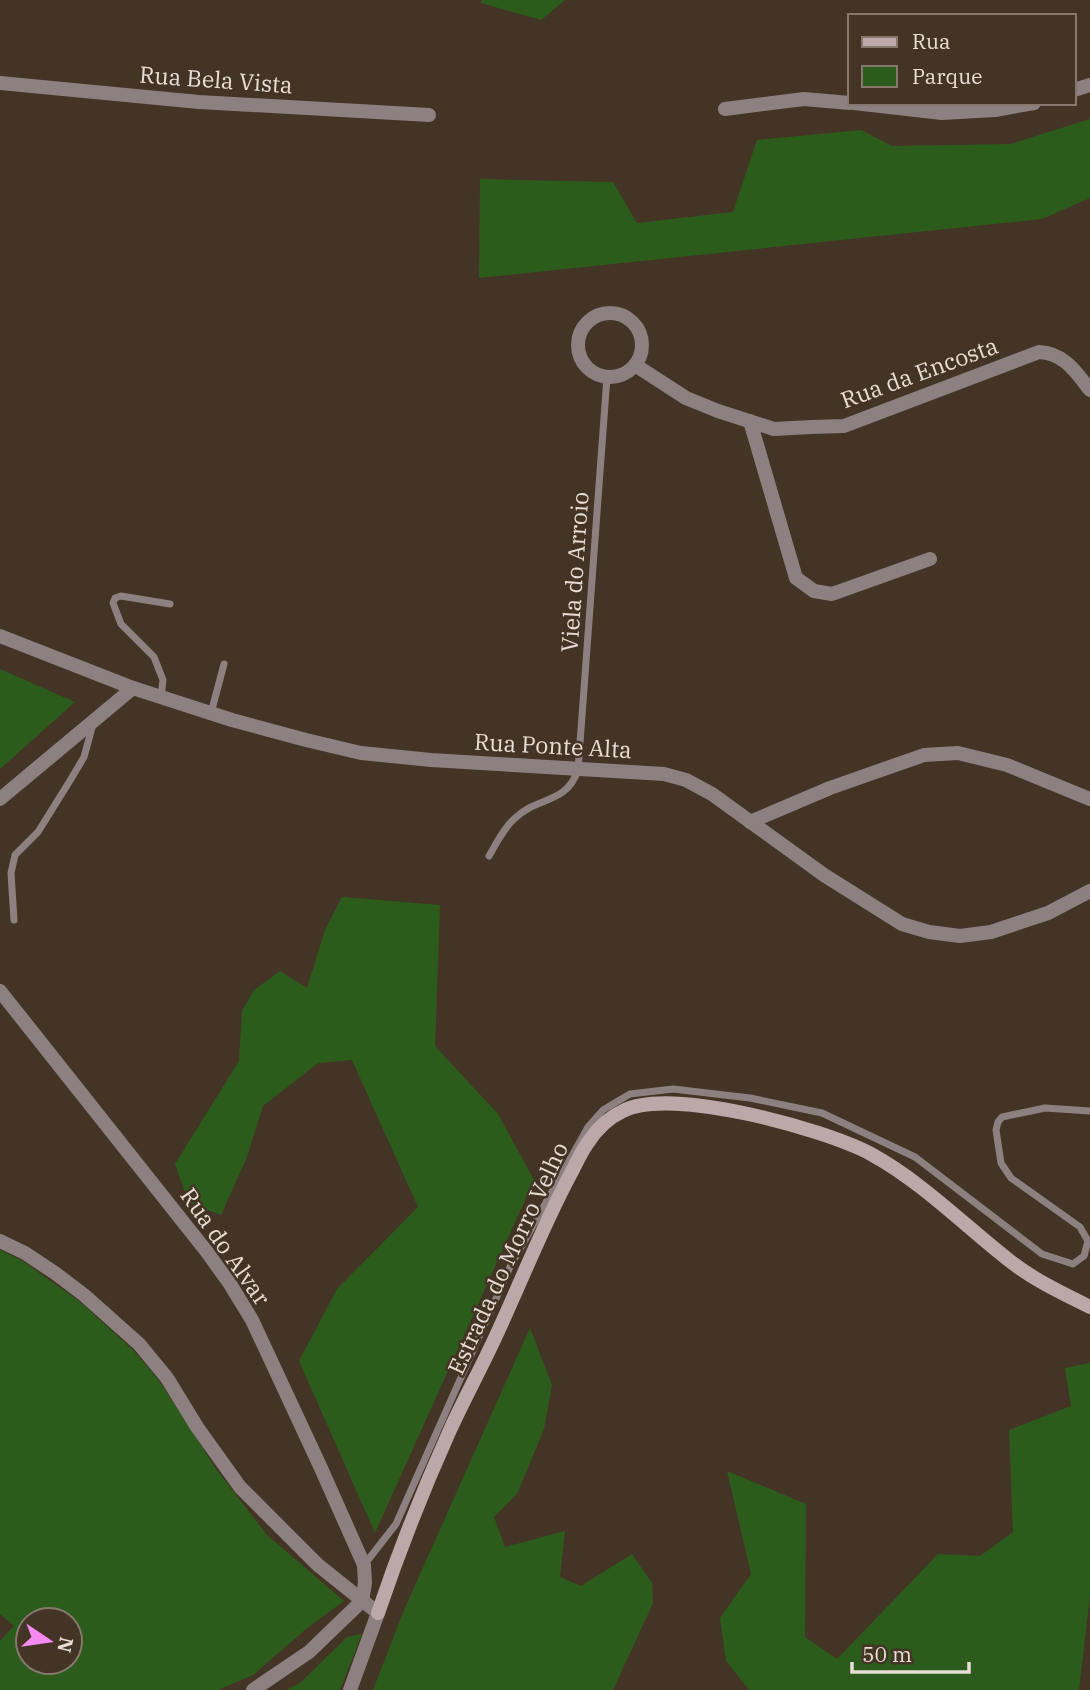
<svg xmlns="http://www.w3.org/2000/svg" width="1090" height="1690" font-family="'IBM Plex Serif',serif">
<rect width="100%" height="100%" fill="#443426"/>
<g fill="#2c5c1c" fill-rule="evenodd">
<polygon points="482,0 565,0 541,20 481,3"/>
<polygon points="1090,119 1090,198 1042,219 479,278 480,179 613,182 637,223 733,212 757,140 861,130 892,146 1010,144"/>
<polygon points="0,669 75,702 0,769"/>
<polygon points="342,897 440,905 435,1046 498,1114 534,1180 375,1533 299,1361 337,1289 418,1207 352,1060 318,1063 263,1106 247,1157 221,1215 189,1203 175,1164 239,1061 242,1011 254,990 280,971 307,988 325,930"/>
<path d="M0,1250L21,1260L79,1301L133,1350L160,1382L216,1469L267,1535L344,1601L306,1629L253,1675L218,1690H0V1641L14,1626L0,1614ZM28,1620H70V1662H28Z"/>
<polygon points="530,1328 552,1385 544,1429 517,1494 494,1517 505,1547 565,1531 560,1577 581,1586 632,1554 652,1583 653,1603 613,1690 373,1690 404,1610"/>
<polygon points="1090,1363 1090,1596 1079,1690 749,1690 726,1661 720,1618 751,1574 727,1471 806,1504 805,1637 837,1659 938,1554 980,1556 1013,1532 1009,1430 1071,1406 1065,1368"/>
<polygon points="362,1634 340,1690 287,1690 301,1682 347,1637"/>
</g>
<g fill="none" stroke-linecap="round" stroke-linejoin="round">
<g stroke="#8c8080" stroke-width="7">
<polyline points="161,697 163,680 154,657 121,624 113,603 115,598 121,596 170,604"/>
<polyline points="211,713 224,664"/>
<path d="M489,856C496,844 503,829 514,819C537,796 566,805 578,770L607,377"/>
<polyline points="14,920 11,873 15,855 38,832 71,779 84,757 93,724"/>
<polyline points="364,1565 396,1524 510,1267 588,1127 603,1110 630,1094 673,1089 750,1098 822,1113 915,1157 1042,1254 1073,1264 1084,1256 1088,1241 1080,1227 1011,1178 1001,1163 996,1130 998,1122 1002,1117 1045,1108 1090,1111"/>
</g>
<g stroke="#8c8080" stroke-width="14">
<polyline points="0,83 199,102 429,115"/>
<polyline points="1074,90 1090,85"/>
<polyline points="854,103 942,113 995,110 1034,103"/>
<polyline points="725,109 804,99 850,103"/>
<circle cx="610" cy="345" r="32"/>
<path d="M635,365L686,398L718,411L774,429L811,427L844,426L1039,352C1064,353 1076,372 1090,390"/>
<polyline points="750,421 796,578 814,591 832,594 930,559"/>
<polyline points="0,636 133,688 232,720 306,740 361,753 431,760 664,774 686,780 712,794 824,875 902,924 929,932 960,936 991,932 1048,913 1090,891"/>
<polyline points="0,799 133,688"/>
<polyline points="750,822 830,788 924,755 958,753 1007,765 1090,799"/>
<polyline points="0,991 207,1252 230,1284 252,1320 320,1466 364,1565 365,1583 362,1601 309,1652 253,1690"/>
<polyline points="0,1241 25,1253 55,1273 84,1295 139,1344 167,1378 197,1427 240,1487 318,1565 378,1613 350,1690"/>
</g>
<path stroke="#bca8a8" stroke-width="14" d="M378,1613C399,1551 423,1490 450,1430C466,1395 485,1361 500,1327C523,1277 543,1226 569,1177C575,1166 580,1154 587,1144C596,1130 608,1118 623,1111C670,1086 824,1129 871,1154C922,1182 964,1225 1010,1261C1034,1280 1062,1293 1090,1307"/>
</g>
<g text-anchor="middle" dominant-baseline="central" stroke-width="5" stroke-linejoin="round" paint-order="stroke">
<g font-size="23" fill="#e8ded5" stroke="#443426">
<text transform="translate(216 79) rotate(4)">Rua Bela Vista</text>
<text transform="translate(919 372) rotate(-20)">Rua da Encosta</text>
<text transform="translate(574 572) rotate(-86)">Viela do Arroio</text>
<text transform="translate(553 745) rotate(3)">Rua Ponte Alta</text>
<text transform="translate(226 1246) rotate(55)">Rua do Alvar</text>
<text transform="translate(507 1258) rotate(-65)">Estrada do Morro Velho</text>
</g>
</g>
<rect x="848" y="14" width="228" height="91" fill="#443426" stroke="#86786c" stroke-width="2"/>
<rect x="862" y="37" width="35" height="10" fill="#bca8a8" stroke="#86786c" stroke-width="2"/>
<text x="912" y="49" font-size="21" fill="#e8ded5">Rua</text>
<rect x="862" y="66" width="35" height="21" fill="#2c5c1c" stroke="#86786c" stroke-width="2"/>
<text x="912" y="84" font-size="21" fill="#e8ded5">Parque</text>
<g transform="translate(49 1641) rotate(103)"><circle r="33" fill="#443426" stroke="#86786c" stroke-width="2"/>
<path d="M0-5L12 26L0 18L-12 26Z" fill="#f489f0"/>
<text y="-10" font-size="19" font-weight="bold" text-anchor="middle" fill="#e8ded5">N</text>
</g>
<path d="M852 1662v10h117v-10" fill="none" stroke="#e8ded5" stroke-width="3.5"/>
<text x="862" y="1662" font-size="21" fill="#e8ded5" stroke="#443426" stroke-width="5" paint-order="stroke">50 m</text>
</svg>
